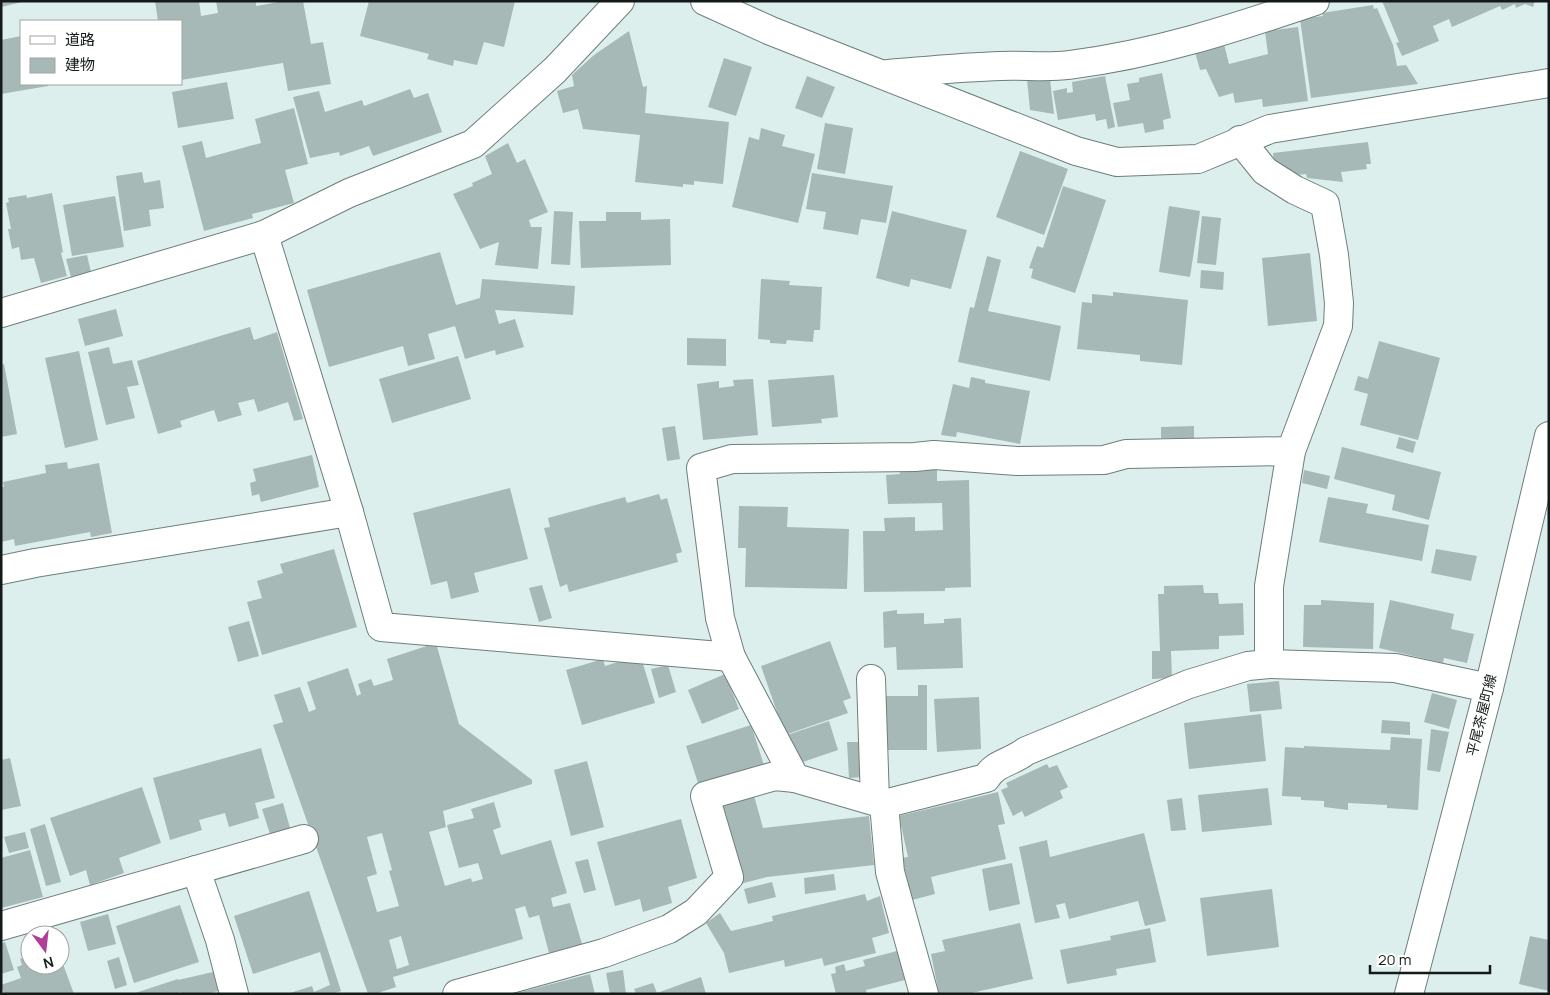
<svg xmlns="http://www.w3.org/2000/svg" width="1550" height="995" font-family="Manrope,'Noto Sans JP',sans-serif">
<rect width="100%" height="100%" fill="#dcefec"/>
<g fill="#a7b9b6" fill-rule="evenodd">
<polygon points="1,1 22,1 22,2 1,7"/>
<polygon points="155,1 199,1 201,16 218,13 216,1 256,1 256,6 285,1 303,1 311,44 323,42 331,84 288,91 283,63 181,80 181,21 158,21"/>
<polygon points="369,1 515,1 504,47 484,42 477,65 454,60 453,66 427,59 429,54 360,36"/>
<polygon points="1382,1 1535,1 1533,7 1525,4 1516,8 1515,4 1502,10 1500,6 1452,27 1449,19 1433,26 1439,41 1402,56 1396,43 1399,42"/>
<polygon points="1373,5 1374,9 1377,8 1393,45 1397,66 1406,65 1418,84 1311,98 1300,19 1323,16 1322,13"/>
<polygon points="1298,27 1308,101 1263,107 1262,99 1235,103 1233,93 1219,97 1206,69 1200,70 1195,52 1224,44 1229,64 1268,54 1265,31"/>
<polygon points="629,31 643,87 647,86 645,113 729,122 723,184 694,181 694,185 683,184 683,187 635,182 640,135 583,129 578,109 563,113 557,91 574,86 572,75 594,55"/>
<polygon points="21,36 21,84 48,84 48,86 1,94 1,40"/>
<polygon points="724,58 752,67 736,116 708,107"/>
<polygon points="1162,73 1171,118 1163,120 1164,129 1145,133 1143,123 1118,127 1113,103 1130,100 1127,84 1139,82 1139,78"/>
<polygon points="807,76 835,87 822,118 795,108"/>
<polygon points="1105,76 1115,127 1108,129 1106,119 1096,121 1095,114 1058,120 1053,91 1067,88 1067,93 1073,92 1072,82"/>
<polygon points="1027,79 1050,79 1054,114 1030,110"/>
<polygon points="227,82 234,119 178,128 172,92"/>
<polygon points="410,89 414,98 428,93 442,132 373,156 369,146 340,156 339,152 310,158 293,97 319,91 325,112 362,100 364,106"/>
<polygon points="294,108 308,164 285,170 294,203 252,214 253,218 204,231 182,146 202,141 206,158 261,143 255,119"/>
<polygon points="825,123 853,128 845,174 817,169"/>
<polygon points="761,128 785,135 782,146 815,154 798,223 732,207 749,137 759,140"/>
<polygon points="1368,142 1371,164 1366,164 1367,169 1341,172 1343,182 1307,178 1306,174 1297,175 1274,161 1273,153"/>
<polygon points="508,143 517,163 525,159 548,212 529,220 531,227 542,227 538,269 495,265 499,242 480,249 453,194 473,186 472,183 492,174 485,156"/>
<polygon points="1020,151 1068,169 1044,235 996,217"/>
<polygon points="142,172 144,183 160,180 164,208 149,210 151,226 124,231 116,176"/>
<polygon points="812,173 893,186 886,223 861,219 858,235 823,229 826,212 806,209"/>
<polygon points="1063,186 1106,200 1075,293 1031,278 1033,269 1029,268 1037,246 1043,248"/>
<polygon points="52,193 63,252 61,253 67,276 41,283 34,258 21,260 19,247 12,249 8,229 11,229 6,203 9,202 8,198 26,195 27,198"/>
<polygon points="115,196 124,247 72,256 63,205"/>
<polygon points="1169,206 1200,211 1190,277 1159,272"/>
<polygon points="554,211 573,212 570,265 551,264"/>
<polygon points="892,211 967,230 951,289 911,279 909,287 876,278"/>
<polygon points="606,212 641,212 641,220 670,219 671,265 581,268 579,221 606,221"/>
<polygon points="1202,216 1221,218 1216,265 1197,263"/>
<polygon points="440,252 456,305 480,298 482,279 575,286 573,315 495,310 499,324 515,319 524,347 496,355 495,350 465,359 455,326 428,334 435,359 408,366 403,346 329,367 307,290"/>
<polygon points="1310,253 1317,321 1268,326 1262,258"/>
<polygon points="87,255 91,272 71,277 66,259"/>
<polygon points="987,256 1001,260 988,311 1061,326 1050,381 958,362 970,307 974,308"/>
<polygon points="1201,270 1224,272 1223,290 1200,288"/>
<polygon points="761,279 790,281 789,285 822,287 820,330 814,330 813,342 787,340 786,344 770,343 770,340 758,339"/>
<polygon points="1113,292 1188,300 1182,365 1140,361 1140,355 1077,349 1082,302 1092,303 1092,294 1113,296"/>
<polygon points="116,309 123,336 85,346 78,319"/>
<polygon points="250,327 254,340 277,332 303,419 294,421 288,402 258,412 254,399 238,403 242,415 218,422 214,410 180,421 182,427 158,434 137,361"/>
<polygon points="687,338 726,339 726,366 687,365"/>
<polygon points="1379,341 1440,358 1418,440 1360,425 1368,394 1354,390 1358,376 1368,379"/>
<polygon points="109,347 113,364 132,360 139,385 127,387 135,418 106,425 88,352"/>
<polygon points="79,351 98,440 65,448 45,358"/>
<polygon points="458,356 471,399 392,423 379,379"/>
<polygon points="4,364 17,434 1,437 1,365"/>
<polygon points="834,375 838,417 821,419 822,423 772,427 768,380"/>
<polygon points="971,377 985,380 985,383 1030,391 1020,444 957,432 956,437 941,435 953,384 969,388"/>
<polygon points="753,379 758,435 703,440 697,384 719,381 719,388 734,386 733,380"/>
<polygon points="675,426 680,459 667,461 662,428"/>
<polygon points="1194,426 1194,438 1161,438 1161,427"/>
<polygon points="1399,437 1416,442 1413,453 1396,448"/>
<polygon points="1342,447 1441,472 1429,520 1392,510 1395,495 1334,479"/>
<polygon points="312,455 319,487 261,502 259,494 252,496 250,483 256,481 253,469"/>
<polygon points="67,462 68,469 99,463 112,533 91,537 90,532 15,546 14,539 1,542 1,487 4,487 3,482 46,473 45,465"/>
<polygon points="937,468 937,481 969,480 971,587 945,588 945,591 864,592 863,531 885,531 884,518 915,517 915,531 943,530 942,503 888,504 886,475 900,474 899,469"/>
<polygon points="1304,470 1330,476 1327,489 1302,483"/>
<polygon points="510,488 528,559 474,573 479,592 451,599 447,581 431,585 413,513"/>
<polygon points="659,494 661,500 667,498 682,552 676,554 678,562 569,592 567,584 560,587 544,528 550,527 548,518 625,497 627,503"/>
<polygon points="1328,497 1368,504 1366,513 1429,525 1422,561 1319,542"/>
<polygon points="739,506 788,507 787,527 849,529 847,589 745,587 746,548 738,548"/>
<polygon points="334,549 357,627 262,655 247,602 262,598 257,581 283,573 280,564"/>
<polygon points="1436,549 1477,556 1471,581 1431,573"/>
<polygon points="542,585 552,618 539,622 529,588"/>
<polygon points="1203,585 1204,593 1218,593 1219,604 1243,603 1244,635 1219,636 1219,649 1171,651 1172,678 1152,679 1152,651 1160,651 1158,594 1164,594 1164,586"/>
<polygon points="1321,600 1374,603 1373,649 1303,647 1304,605 1321,605"/>
<polygon points="1390,600 1454,614 1451,629 1474,634 1467,663 1444,658 1443,663 1379,648"/>
<polygon points="897,610 897,614 924,613 924,624 944,623 944,619 961,618 963,668 897,670 896,647 884,648 883,612"/>
<polygon points="249,621 259,656 238,662 228,627"/>
<polygon points="830,641 851,698 843,701 848,713 785,735 761,666"/>
<path d="M436,643L459,724L532,780V784L443,811L446,827L429,832L445,886L471,878L472,882L483,879L478,863L459,868L447,825L474,818L471,809L494,802L501,827L493,830L501,855L551,840L567,893L551,898L553,907L570,903L582,944L549,953L539,915L529,918L525,906L515,909L523,939L393,977L396,987L375,994H368L273,725L283,722L274,695L300,687L309,712L316,709L307,682L348,668L357,696L361,694L358,684L371,679L374,686L393,680L387,659ZM382,833L392,870L389,871L399,906L377,912L367,877L377,874L367,837ZM401,936L409,965L397,969L389,940Z"/>
<polygon points="603,659 605,666 621,661 643,664 655,703 582,725 566,670"/>
<polygon points="668,665 676,692 659,698 651,669"/>
<polygon points="725,674 739,709 702,724 688,690"/>
<polygon points="1279,681 1282,709 1250,712 1247,684"/>
<polygon points="918,685 927,685 927,750 885,750 885,696 918,696"/>
<polygon points="1432,693 1457,700 1449,729 1424,722"/>
<polygon points="979,697 981,749 937,752 934,699"/>
<polygon points="1261,714 1266,761 1189,769 1184,723"/>
<polygon points="1382,720 1410,722 1410,735 1381,733"/>
<polygon points="829,721 838,750 797,764 787,735"/>
<polygon points="751,725 764,765 699,786 686,746"/>
<polygon points="1431,729 1449,732 1440,772 1427,770"/>
<polygon points="1391,737 1422,739 1418,810 1387,808 1387,805 1348,803 1348,810 1324,807 1324,801 1301,800 1301,797 1282,796 1285,747 1304,748 1304,746 1390,750"/>
<polygon points="847,742 862,742 864,777 849,778"/>
<polygon points="261,748 275,798 255,803 259,818 229,827 225,813 199,820 202,830 170,840 153,778"/>
<polygon points="10,758 21,806 1,810 1,760"/>
<polygon points="587,761 604,827 571,836 554,770"/>
<polygon points="1047,764 1049,768 1057,765 1068,787 1060,791 1063,798 1025,817 1022,811 1013,816 1001,790 1008,787 1006,783"/>
<polygon points="142,787 161,843 119,858 124,873 90,885 86,870 70,876 50,818"/>
<polygon points="1268,788 1272,825 1202,832 1198,795"/>
<polygon points="753,792 763,828 869,816 874,865 767,877 740,884 721,806 731,798"/>
<polygon points="998,792 1005,824 998,825 1006,859 931,877 935,894 912,900 902,858 908,857 899,816"/>
<polygon points="1182,798 1186,830 1171,831 1167,800"/>
<polygon points="283,803 290,828 270,834 262,809"/>
<polygon points="681,819 697,878 668,887 672,903 643,912 640,899 615,906 597,842"/>
<polygon points="45,824 61,882 46,886 30,829"/>
<polygon points="25,832 29,848 9,853 4,837"/>
<polygon points="1144,833 1166,921 1145,926 1138,901 1069,919 1065,903 1056,905 1060,918 1035,923 1019,847 1047,840 1050,857"/>
<polygon points="30,850 43,897 1,908 1,858"/>
<polygon points="588,859 596,890 584,893 575,862"/>
<polygon points="1012,863 1020,904 989,911 982,869"/>
<polygon points="834,874 836,890 805,894 804,878"/>
<polygon points="772,882 776,897 748,904 744,889"/>
<polygon points="1272,889 1279,947 1207,956 1200,898"/>
<polygon points="309,891 341,991 332,994 287,994 312,986 314,992 330,985 320,952 253,974 234,916"/>
<polygon points="865,894 867,901 880,896 889,933 872,938 876,953 824,966 822,958 785,967 784,960 729,973 724,953 706,923 720,913 731,931 773,921 772,916"/>
<polygon points="180,905 199,962 134,983 116,926"/>
<polygon points="108,914 116,944 88,951 80,922"/>
<polygon points="1020,923 1033,979 967,994 939,994 931,954 945,951 942,940"/>
<polygon points="1150,928 1156,962 1116,969 1117,975 1067,984 1060,950 1111,940 1110,936"/>
<polygon points="1530,936 1549,940 1549,991 1519,984"/>
<polygon points="5,942 14,970 1,974 1,944"/>
<polygon points="897,951 905,980 866,990 867,994 836,994 831,974 836,973 835,967 844,964 846,971 865,966 863,960"/>
<polygon points="30,955 30,965 60,965 60,956 74,994 4,994 1,985 21,978 17,967 22,965 20,959"/>
<polygon points="119,957 127,985 115,989 107,961"/>
<polygon points="623,970 626,994 610,994 606,973"/>
<polygon points="213,972 218,991 206,994 181,994 181,992 175,994 132,994 178,979 178,980"/>
<polygon points="590,974 595,994 517,994 517,993"/>
<polygon points="701,977 706,994 636,994 634,989 653,983 657,993"/>
</g>
<g fill="none" stroke-linecap="round" stroke-linejoin="round">
<defs>
<g id="street">
<polyline points="705,1 771,31 1076,151 1117,162 1198,159 1270,129 1549,83"/>
<path d="M888,74C925,71 963,67 1001,66C1024,65 1047,68 1069,65C1156,54 1232,29 1315,1"/>
<polyline points="1240,140 1265,171 1295,190 1325,204 1334,255 1339,303 1338,326 1291,451 1269,586 1269,664 1395,668 1489,688"/>
<polyline points="264,235 349,512 381,627 731,657"/>
<polyline points="1,313 264,235 349,193 473,144 555,70 620,1"/>
<polyline points="1,570 35,563 349,512"/>
<polyline points="871,679 875,801"/>
<path d="M795,778L884,804L986,778C996,762 1011,763 1026,751L1189,684L1248,666L1269,664"/>
<polyline points="884,804 890,872 924,994"/>
<polyline points="196,870 220,940 234,994"/>
<polyline points="1,926 304,839"/>
<polyline points="457,994 604,953 669,929 696,912 729,877 705,796 775,776 795,778 731,657 720,618 701,468 732,459 915,457 934,455 1017,461 1104,460 1126,454 1291,451"/>
</g>
<polyline id="secondary" points="1409,994 1489,688 1549,436"/>
</defs>
<use href="#street" stroke="#6d7f7c" stroke-width="30"/>
<use href="#secondary" stroke="#6d7f7c" stroke-width="30"/>
<use href="#street" stroke="#fff" stroke-width="28"/>
<use href="#secondary" stroke="#fff" stroke-width="28"/>
</g>
<g text-anchor="middle" dominant-baseline="central" stroke-width="5" stroke-linejoin="round" paint-order="stroke">
<g font-size="14" fill="#131a19" stroke="#fff">
<text transform="translate(1481 715) rotate(-76)">平尾茶屋町線</text>
</g>
</g>
<rect width="1550" height="995" fill="none" stroke="#131a19" stroke-width="5"/>
<rect x="20" y="20" width="162" height="65" fill="#ffffff" stroke="#a1a3a3"/>
<rect x="30" y="36" width="25" height="8" fill="#ffffff" stroke="#a1a3a3"/>
<text x="65" y="45" font-size="15" fill="#131a19">道路</text>
<rect x="30" y="58" width="25" height="15" fill="#a7b9b6" stroke="#a1a3a3"/>
<text x="65" y="70" font-size="15" fill="#131a19">建物</text>
<g transform="translate(45 950) rotate(165)"><circle r="24" fill="#ffffff" stroke="#a1a3a3"/>
<path d="M0-4L9 19L0 12L-9 19Z" fill="#af3e99"/>
<text y="-8" font-size="14" font-weight="bold" text-anchor="middle" fill="#131a19">N</text>
</g>
<path d="M1370 965v8h120v-8" fill="none" stroke="#131a19" stroke-width="2.5"/>
<text x="1378" y="965" font-size="15" fill="#131a19" stroke="#ffffff" stroke-width="4" paint-order="stroke">20 m</text>
</svg>
